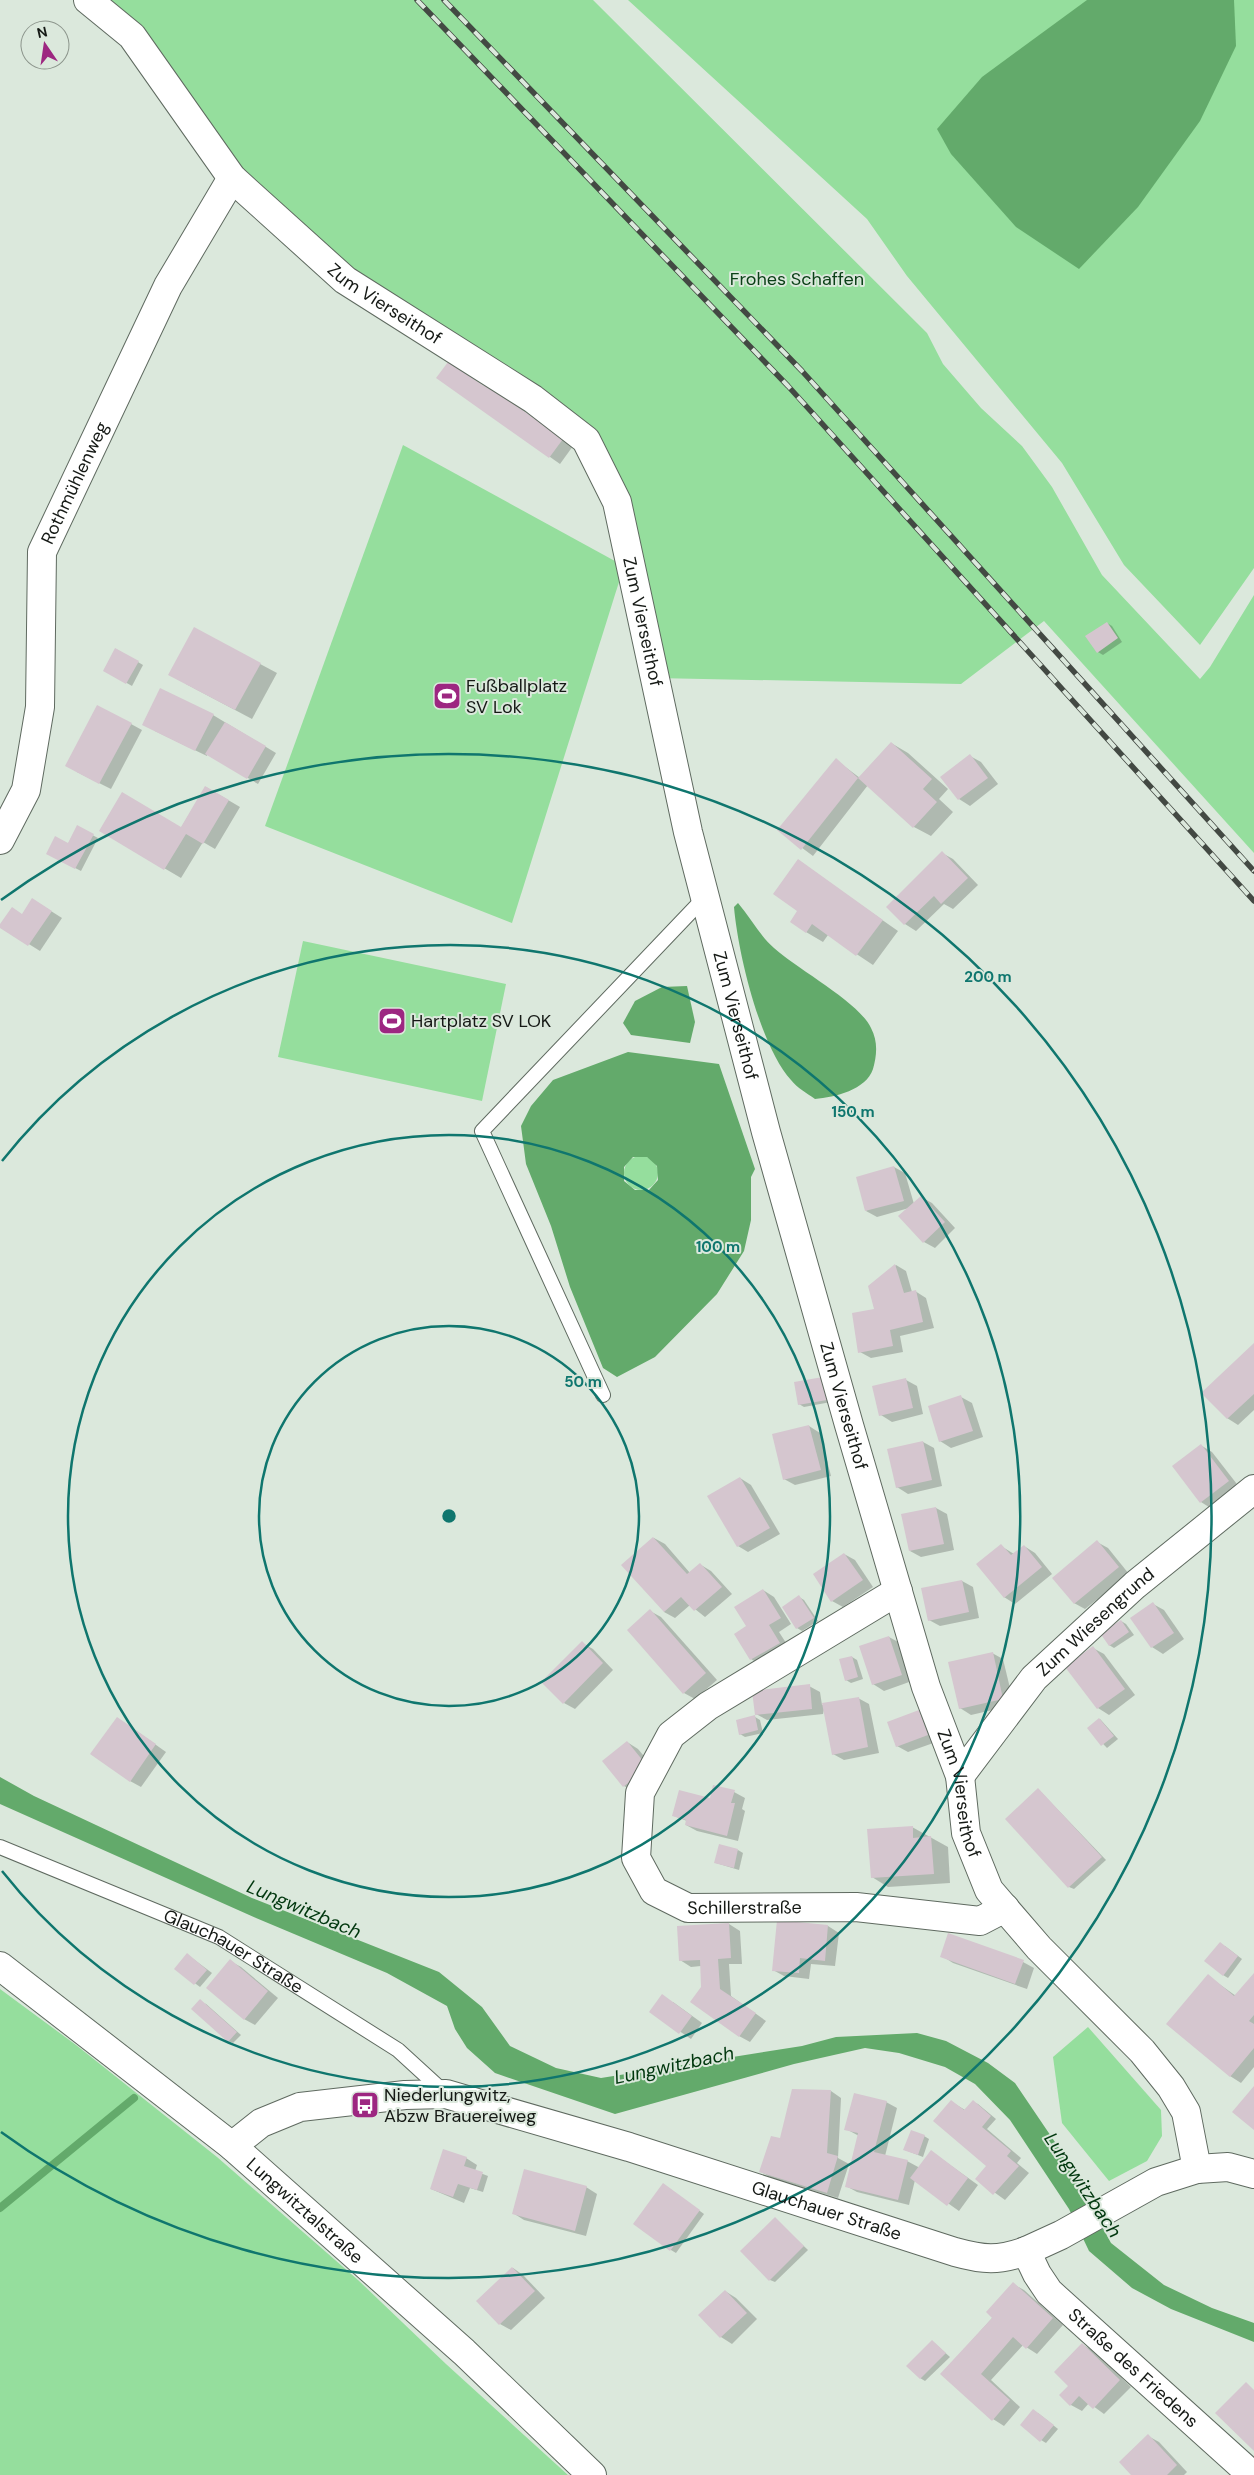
<svg xmlns="http://www.w3.org/2000/svg" width="1254" height="2475" font-family="'DM Sans',sans-serif">
<rect width="100%" height="100%" fill="#dbe8dc"/>
<g fill="#95de9d">
<polygon points="88,0 593,0 927,333 943,364 981,408 1022,446 1052,487 1102,575 1200,679 1210,667 1254,595 1254,853 1044,621 961,684 655,678 586,440 450,344 232,178"/>
<polygon points="628,0 1254,0 1254,568 1200,645 1124,565 1062,463 907,276 867,219"/>
<polygon points="403,445 624,566 512,923 265,826"/>
<polygon points="303,941 506,984 482,1101 278,1057"/>
<circle cx="641" cy="1173" r="17"/>
<polygon points="0,1989 76,2045 217,2157 358,2280 446,2364 568,2475 0,2475"/>
<polygon points="1088,2027 1161,2110 1162,2136 1147,2161 1109,2181 1062,2123 1053,2057"/>
</g>
<g fill="#63aa6b" fill-rule="evenodd">
<polygon points="1087,0 1234,0 1236,46 1200,121 1138,207 1079,269 1016,227 951,154 937,129 982,77"/>
<path d="M738,903C750,917 760,936 774,948C797,969 859,1002 871,1028C878,1041 877,1055 873,1069C866,1090 835,1097 815,1099C807,1093 797,1088 791,1080C760,1046 738,953 734,907Z"/>
<polygon points="687,986 695,1022 690,1043 631,1035 623,1023 635,1001 662,987"/>
<path d="M628,1052L719,1064L755,1169L751,1177V1220L744,1251L717,1294L655,1357L617,1377L603,1368L570,1287L551,1226L526,1164L521,1126L531,1106L553,1080ZM633,1157H647L657,1166L658,1180L649,1190H635L624,1181V1167Z"/>
<polygon points="0,1777 34,1796 252,1898 439,1972 482,2007 510,2046 556,2068 601,2078 802,2046 836,2037 917,2033 946,2041 988,2063 1015,2083 1061,2151 1111,2243 1164,2285 1212,2308 1254,2323 1254,2342 1171,2309 1132,2288 1089,2251 1069,2209 1010,2120 975,2084 945,2067 899,2053 865,2048 794,2064 615,2114 495,2073 467,2048 455,2029 447,2006 387,1973 256,1918 0,1804"/>
</g>
<g fill="#0003">
<polygon points="438,378 485,387 497,392 573,446 560,464"/>
<polygon points="1107,623 1112,626 1122,642 1103,655 1098,652"/>
<polygon points="194,629 277,673 252,719 186,684"/>
<polygon points="116,649 143,665 132,686 104,670"/>
<polygon points="213,715 276,753 258,784 207,754 207,756 155,731"/>
<polygon points="131,724 142,730 111,789 77,772"/>
<polygon points="891,743 908,753 948,789 939,799 953,812 931,836 914,827 868,785 813,856 778,830 836,760 860,778"/>
<polygon points="970,756 981,762 998,784 970,806 959,799 942,777"/>
<polygon points="206,787 240,807 215,849 203,842 181,878 101,831 181,828"/>
<polygon points="77,827 98,838 81,871 48,854 68,844"/>
<polygon points="942,853 953,859 978,885 953,909 944,904 916,931 905,924 887,907"/>
<polygon points="798,861 898,931 873,965 828,935 823,942 806,932 799,911"/>
<polygon points="43,906 62,918 40,951 0,926"/>
<polygon points="894,1167 905,1173 914,1204 921,1197 932,1203 955,1228 935,1248 924,1242 909,1208 877,1217 866,1211"/>
<polygon points="896,1265 906,1271 912,1292 915,1291 926,1298 934,1328 900,1336 903,1352 871,1358 860,1352 876,1310 869,1286"/>
<polygon points="1254,1345 1254,1410 1238,1425 1227,1418"/>
<polygon points="822,1378 831,1402 804,1407 799,1404"/>
<polygon points="906,1380 917,1386 923,1414 892,1422 881,1415"/>
<polygon points="961,1397 972,1403 983,1437 951,1448 940,1441"/>
<polygon points="809,1426 820,1433 831,1476 795,1485 784,1479"/>
<polygon points="923,1442 934,1448 942,1486 908,1494 897,1487"/>
<polygon points="1202,1446 1212,1452 1240,1488 1212,1509 1201,1502 1174,1467"/>
<polygon points="740,1478 751,1485 780,1534 748,1552 738,1546"/>
<polygon points="936,1508 947,1514 954,1550 921,1557 910,1551"/>
<polygon points="654,1538 665,1544 690,1573 701,1565 711,1571 732,1594 705,1617 690,1605 675,1618 664,1612"/>
<polygon points="1097,1542 1108,1548 1129,1574 1085,1609 1074,1603"/>
<polygon points="1001,1546 1014,1554 1024,1546 1035,1553 1052,1574 1015,1604 1004,1597"/>
<polygon points="844,1554 855,1560 873,1587 843,1607 832,1601"/>
<polygon points="962,1581 973,1587 979,1618 940,1626 929,1620"/>
<polygon points="763,1590 774,1597 791,1624 779,1632 790,1649 762,1666 751,1659 736,1634 748,1627"/>
<polygon points="799,1597 804,1600 818,1621 802,1631 797,1628"/>
<polygon points="1153,1604 1164,1610 1184,1639 1163,1654 1152,1647"/>
<polygon points="650,1611 661,1617 717,1680 695,1699 684,1693"/>
<polygon points="1121,1621 1126,1624 1134,1635 1114,1648 1109,1645"/>
<polygon points="889,1637 900,1643 912,1681 884,1691 873,1684"/>
<polygon points="582,1643 593,1649 613,1670 575,1709 564,1703"/>
<polygon points="1093,1648 1104,1654 1135,1695 1109,1715 1098,1708 1067,1667"/>
<polygon points="992,1653 1003,1659 1014,1705 971,1715 960,1708"/>
<polygon points="852,1657 857,1660 863,1679 851,1683 846,1680"/>
<polygon points="809,1686 820,1692 822,1705 858,1698 869,1704 879,1753 844,1760 833,1754 824,1709 823,1714 767,1720 756,1714"/>
<polygon points="919,1711 930,1718 939,1741 908,1752 897,1746"/>
<polygon points="755,1717 760,1720 763,1733 745,1737 740,1734"/>
<polygon points="1100,1719 1118,1739 1107,1748 1088,1728"/>
<polygon points="128,1725 166,1752 141,1787 130,1781"/>
<polygon points="627,1742 638,1749 658,1773 635,1792 624,1786"/>
<polygon points="1038,1789 1106,1860 1074,1889 1069,1887"/>
<polygon points="734,1792 745,1798 742,1809 745,1811 738,1841 697,1831 686,1825 687,1821 674,1816 711,1799"/>
<polygon points="912,1827 948,1847 950,1883 888,1887 872,1877"/>
<polygon points="738,1850 743,1853 739,1870 716,1863"/>
<polygon points="778,1921 828,1926 839,1933 835,1966 811,1964 809,1979 784,1976 773,1970"/>
<polygon points="729,1924 740,1931 742,1964 729,1964 731,1996 766,2021 750,2042 739,2036 702,1988 701,1966 691,1967 680,1960 679,1927"/>
<polygon points="1225,1946 1242,1959 1228,1978 1223,1975"/>
<polygon points="942,1956 1023,1962 1034,1968 1027,1989 953,1963"/>
<polygon points="192,1958 212,1973 200,1987 176,1969"/>
<polygon points="230,1961 241,1967 278,1998 255,2025 244,2019"/>
<polygon points="1254,1975 1254,2067 1241,2083 1230,2076 1208,1976 1236,1996"/>
<polygon points="673,2002 702,2023 691,2039 650,2011"/>
<polygon points="205,2003 241,2035 233,2043 228,2041"/>
<polygon points="831,2091 841,2098 838,2158 849,2164 838,2198 772,2178 761,2172 781,2140"/>
<polygon points="886,2102 897,2108 885,2156 907,2161 920,2168 932,2152 978,2185 959,2211 915,2180 909,2205 857,2192 846,2186 859,2136 846,2129"/>
<polygon points="952,2102 965,2110 973,2102 978,2104 996,2119 987,2129 1021,2158 1017,2163 1029,2173 1005,2200 976,2179 988,2166"/>
<polygon points="924,2136 929,2139 923,2157 905,2150"/>
<polygon points="466,2158 477,2165 475,2171 488,2176 483,2192 470,2188 464,2203 431,2189"/>
<polygon points="586,2187 597,2194 586,2236 524,2220 513,2213"/>
<polygon points="668,2188 704,2214 676,2253 671,2250"/>
<polygon points="775,2219 808,2250 775,2282 770,2280"/>
<polygon points="513,2268 523,2275 545,2298 511,2330 500,2324"/>
<polygon points="1013,2284 1024,2290 1063,2325 1037,2354 1023,2345 991,2380 1020,2407 1004,2426 993,2419 942,2374 993,2317"/>
<polygon points="725,2291 736,2298 757,2319 732,2344 721,2337 700,2315"/>
<polygon points="932,2341 950,2357 925,2381 920,2378"/>
<polygon points="1083,2345 1094,2351 1131,2387 1104,2414 1089,2403 1082,2411 1071,2405 1070,2386"/>
<polygon points="1038,2413 1058,2429 1046,2443 1041,2440"/>
<polygon points="1148,2436 1159,2442 1187,2472 1184,2475 1133,2475"/>
</g>
<g fill="none" stroke-linecap="round" stroke-linejoin="round">
<polyline stroke="#63aa6b" stroke-width="8" points="0,2208 134,2098"/>
</g>
<g fill="#d5c6cf">
<polygon points="448,362 484,386 486,384 563,439 549,458 436,378"/>
<polygon points="1107,622 1118,638 1097,653 1085,636"/>
<polygon points="194,627 261,663 235,710 168,675"/>
<polygon points="115,648 139,661 126,684 103,671"/>
<polygon points="160,688 214,714 195,751 142,725"/>
<polygon points="97,705 132,723 99,784 65,766"/>
<polygon points="225,722 266,746 247,779 205,754"/>
<polygon points="891,742 932,779 923,789 937,802 913,828 858,778"/>
<polygon points="970,754 988,778 958,800 940,777"/>
<polygon points="836,758 858,778 801,850 777,830"/>
<polygon points="205,786 229,800 203,844 186,834 164,870 99,831 122,792 181,827"/>
<polygon points="77,825 94,834 75,869 46,854 55,836 68,843"/>
<polygon points="942,851 968,878 941,904 934,896 904,925 886,907"/>
<polygon points="798,859 883,920 856,956 812,924 806,933 790,922 797,911 773,894"/>
<polygon points="32,898 52,911 28,946 0,928 0,924 12,907 22,914"/>
<polygon points="894,1166 904,1201 865,1211 856,1177"/>
<polygon points="921,1196 945,1222 923,1243 898,1216"/>
<polygon points="895,1264 904,1293 916,1290 923,1322 890,1330 893,1346 858,1353 852,1313 874,1309 868,1286"/>
<polygon points="1254,1343 1254,1394 1227,1419 1201,1393"/>
<polygon points="823,1377 827,1400 798,1405 794,1382"/>
<polygon points="906,1378 913,1408 879,1416 872,1386"/>
<polygon points="961,1395 973,1431 939,1442 928,1406"/>
<polygon points="809,1425 821,1470 783,1480 772,1434"/>
<polygon points="923,1441 932,1480 896,1488 887,1449"/>
<polygon points="1201,1444 1229,1481 1200,1503 1172,1466"/>
<polygon points="740,1477 770,1528 737,1547 707,1496"/>
<polygon points="936,1507 944,1544 909,1551 901,1514"/>
<polygon points="653,1537 687,1574 700,1563 722,1587 694,1611 681,1597 664,1612 621,1565"/>
<polygon points="1097,1540 1119,1567 1074,1604 1052,1578"/>
<polygon points="1001,1544 1011,1555 1024,1545 1042,1567 1004,1598 976,1564"/>
<polygon points="844,1553 863,1580 831,1602 813,1574"/>
<polygon points="962,1580 969,1612 928,1621 921,1588"/>
<polygon points="763,1589 781,1618 769,1625 780,1643 750,1660 734,1634 746,1626 734,1607"/>
<polygon points="799,1595 814,1618 796,1629 782,1607"/>
<polygon points="1153,1602 1174,1633 1151,1648 1130,1618"/>
<polygon points="650,1609 706,1673 683,1694 627,1630"/>
<polygon points="1121,1620 1129,1632 1109,1646 1100,1633"/>
<polygon points="889,1636 902,1675 872,1685 859,1646"/>
<polygon points="582,1641 603,1663 563,1704 541,1682"/>
<polygon points="1093,1646 1125,1689 1097,1709 1065,1667"/>
<polygon points="993,1652 1003,1699 959,1709 948,1662"/>
<polygon points="852,1656 858,1677 845,1681 839,1659"/>
<polygon points="810,1684 812,1709 755,1715 752,1691"/>
<polygon points="859,1697 868,1747 832,1755 822,1703"/>
<polygon points="919,1710 928,1735 896,1747 887,1722"/>
<polygon points="755,1715 758,1730 739,1735 736,1720"/>
<polygon points="117,1717 156,1744 130,1782 90,1754"/>
<polygon points="1099,1718 1114,1736 1101,1746 1087,1728"/>
<polygon points="627,1741 648,1767 623,1787 602,1761"/>
<polygon points="713,1785 735,1790 731,1803 735,1803 727,1836 685,1825 686,1820 672,1816 679,1790 710,1798"/>
<polygon points="1038,1788 1102,1857 1068,1888 1005,1819"/>
<polygon points="913,1826 913,1838 931,1836 934,1874 871,1878 867,1829"/>
<polygon points="719,1844 738,1849 734,1868 714,1863"/>
<polygon points="777,1920 828,1925 825,1961 800,1958 799,1973 772,1971"/>
<polygon points="729,1923 731,1958 718,1959 720,1989 756,2013 739,2037 690,2002 701,1987 700,1960 679,1961 677,1926"/>
<polygon points="948,1933 1024,1960 1015,1984 940,1957"/>
<polygon points="1220,1942 1238,1956 1223,1976 1204,1961"/>
<polygon points="187,1953 207,1970 194,1985 174,1969"/>
<polygon points="230,1959 268,1991 244,2020 206,1988"/>
<polygon points="1254,1973 1254,2015 1249,2021 1254,2024 1254,2048 1230,2077 1166,2024 1208,1974 1234,1996"/>
<polygon points="662,1994 692,2016 679,2034 649,2012"/>
<polygon points="200,1999 237,2032 228,2042 191,2009"/>
<polygon points="1254,2086 1254,2130 1232,2112"/>
<polygon points="792,2089 831,2090 827,2153 838,2156 827,2193 759,2172 771,2136 780,2138"/>
<polygon points="854,2093 887,2101 874,2152 908,2160 898,2200 845,2187 858,2133 844,2130"/>
<polygon points="951,2100 964,2110 973,2100 991,2116 982,2127 1011,2151 1007,2156 1019,2166 993,2195 975,2179 986,2166 933,2121"/>
<polygon points="911,2130 925,2135 918,2155 903,2150"/>
<polygon points="443,2149 467,2157 464,2166 483,2172 477,2190 458,2184 453,2197 430,2189"/>
<polygon points="931,2150 968,2178 947,2206 910,2178"/>
<polygon points="524,2169 587,2186 575,2231 512,2214"/>
<polygon points="663,2183 700,2210 670,2251 633,2224"/>
<polygon points="775,2217 804,2246 769,2281 740,2251"/>
<polygon points="512,2267 535,2291 499,2325 476,2301"/>
<polygon points="1013,2282 1053,2318 1026,2349 1013,2337 981,2374 1010,2400 992,2421 940,2374 992,2318 986,2312"/>
<polygon points="725,2290 747,2313 720,2338 698,2315"/>
<polygon points="932,2340 946,2353 920,2379 906,2366"/>
<polygon points="1082,2343 1120,2380 1093,2409 1079,2396 1070,2406 1059,2395 1068,2386 1054,2372"/>
<polygon points="1246,2382 1254,2390 1254,2451 1215,2413"/>
<polygon points="1033,2409 1054,2425 1040,2442 1020,2425"/>
<polygon points="1148,2434 1177,2465 1167,2475 1131,2475 1119,2462"/>
</g>
<g fill="none" stroke-linecap="round" stroke-linejoin="round">
<defs>
<g id="service">
<polyline points="603,1395 482,1131 705,897"/>
<path id="s1" d="M0,1847L219,1937L398,2050L445,2093"/>
</g>
<g id="minor">
<path id="s2" d="M0,840L26,790L40,707L42,552L168,286L232,178"/>
<path id="s3" d="M898,1591L708,1706L671,1735L640,1793L636,1858L654,1891L688,1908L856,1907L980,1921L1005,1908"/>
<path id="s4" d="M960,1776L1034,1678L1135,1585L1254,1489"/>
<path id="s5" d="M232,2146L261,2123L300,2107L405,2095L446,2094L629,2147L955,2252C984,2260 998,2261 1026,2251L1037,2274L1049,2292L1252,2475"/>
</g>
<g id="tertiary">
<path id="s6" d="M88,0L132,36L232,178L345,280L533,399L586,440L617,502L688,832L766,1132L849,1425L926,1687L960,1776L966,1833L989,1890L1039,1948L1142,2051L1171,2087L1186,2112L1197,2169"/>
<polyline points="1026,2251 1061,2235 1156,2182 1197,2169 1228,2167 1254,2174"/>
</g>
<g id="secondary">
<path id="s7" d="M0,1966L232,2146L464,2352L592,2475"/>
</g>
</defs>
<use href="#service" stroke="#5f6a60" stroke-width="16"/>
<use href="#minor" stroke="#5f6a60" stroke-width="30"/>
<use href="#tertiary" stroke="#5f6a60" stroke-width="30"/>
<use href="#secondary" stroke="#5f6a60" stroke-width="30"/>
<use href="#service" stroke="#fff" stroke-width="14"/>
<use href="#minor" stroke="#fff" stroke-width="28"/>
<use href="#tertiary" stroke="#fff" stroke-width="28"/>
<use href="#secondary" stroke="#fff" stroke-width="28"/>
<defs>
<g id="rail">
<polyline points="417,0 788,386 1254,901"/>
<polyline points="444,0 802,371 1254,871"/>
</g>
</defs>
<use href="#rail" stroke="#434943" stroke-width="5.5"/>
<use href="#rail" stroke="#dbe8dc" stroke-width="4" stroke-dasharray="11" stroke-linecap="butt"/>
</g>
<g fill="none" stroke="#0f766e" stroke-width="2.5">
<circle cx="449" cy="1516" r="190"/>
<circle cx="449" cy="1516" r="381"/>
<path d="M2 1161A571 571 0 1 1 2 1871"/>
<path d="M1 900A762 762 0 1 1 1 2132"/>
</g>
<defs>
<symbol id="stadium-square" viewBox="-11 -11 22 22"><rect x="-9" y="-9" width="18" height="18" rx="4" fill="#9d2781" stroke="#dbe8dc"/><path d="M0-5a6.5 5 0 1 0 0 10a6.5 5 0 1 0 0-10ZM-3.5-1.8h7v3.6h-7Z" fill="#fff"/></symbol>
<symbol id="bus-square" viewBox="-11 -11 22 22"><rect x="-9" y="-9" width="18" height="18" rx="4" fill="#9d2781" stroke="#dbe8dc"/><path d="M-5-6H5V4H4V6H2V4H-2V6H-4V4H-5ZM-3.5-4V0h7V-4ZM-3.5 1.2v1.5H-2V1.2ZM2 1.2v1.5H3.5V1.2Z" fill="#fff"/></symbol>
</defs>
<g fill-rule="evenodd">
<use href="#stadium-square" x="431" y="680" width="32" height="32"/>
<use href="#stadium-square" x="376" y="1005" width="32" height="32"/>
<use href="#bus-square" x="349" y="2089" width="32" height="32"/>
</g>
<g text-anchor="middle" dominant-baseline="central" stroke-width="4" stroke-linejoin="round" paint-order="stroke">
<g font-size="18" fill="#0b4117" stroke="#dbe8dc">
<text x="797" y="279">Frohes Schaffen</text>
</g>
<g font-size="18" fill="#151915" stroke="#dbe8dc">
<text stroke="none"><textPath href="#s6" startOffset="429">Zum Vierseithof</textPath></text>
<text stroke="none"><textPath href="#s2" startOffset="372">Rothmühlenweg</textPath></text>
<text stroke="none"><textPath href="#s6" startOffset="864">Zum Vierseithof</textPath></text>
<text stroke="none"><textPath href="#s6" startOffset="1269">Zum Vierseithof</textPath></text>
<text stroke="none"><textPath href="#s6" startOffset="1674">Zum Vierseithof</textPath></text>
<text stroke="none"><textPath href="#s4" startOffset="206">Zum Wiesengrund</textPath></text>
<text stroke="none"><textPath href="#s6" startOffset="2079">Zum Vierseithof</textPath></text>
<text stroke="none"><textPath href="#s3" startOffset="532">Schillerstraße</textPath></text>
<text stroke="none"><textPath href="#s1" startOffset="256">Glauchauer Straße</textPath></text>
<text stroke="none"><textPath href="#s7" startOffset="391">Lungwitztalstraße</textPath></text>
<text stroke="none"><textPath href="#s5" startOffset="624">Glauchauer Straße</textPath></text>
<text stroke="none"><textPath href="#s5" startOffset="992">Straße des Friedens</textPath></text>
</g>
<g font-size="18" fill="#151915" stroke="#dbe8dc" text-anchor="start">
<text x="466" y="686">Fußballplatz<tspan x="466" dy="21">SV Lok</tspan></text>
<text x="411" y="1021">Hartplatz SV LOK</text>
<text x="384" y="2095">Niederlungwitz,<tspan x="384" dy="21">Abzw Brauereiweg</tspan></text>
</g>
<g font-size="19" font-style="italic" fill="#00370e" stroke="#dbe8dc">
<text transform="translate(304 1909) rotate(23)">Lungwitzbach</text>
<text transform="translate(674 2065) rotate(-12)">Lungwitzbach</text>
<text transform="translate(1083 2185) rotate(56)">Lungwitzbach</text>
</g>
</g>
<circle cx="449" cy="1516" r="8" fill="#0f766e" stroke="#dbe8dc" stroke-width="2.5"/>
<g font-size="15" text-anchor="middle" font-weight="bold" fill="#0f766e" stroke="#dbe8dc" stroke-width="4" stroke-linejoin="round" paint-order="stroke">
<text x="988" y="982">200 m</text>
<text x="853" y="1117">150 m</text>
<text x="718" y="1252">100 m</text>
<text x="583" y="1387">50 m</text>
</g>
<g transform="translate(45 45) rotate(347)"><circle r="24" fill="#dbe8dc" stroke="#8c958c"/>
<path d="M0-4L9 19L0 12L-9 19Z" fill="#9d2781"/>
<text y="-8" font-size="14" font-weight="bold" text-anchor="middle" fill="#151915">N</text>
</g>
</svg>
